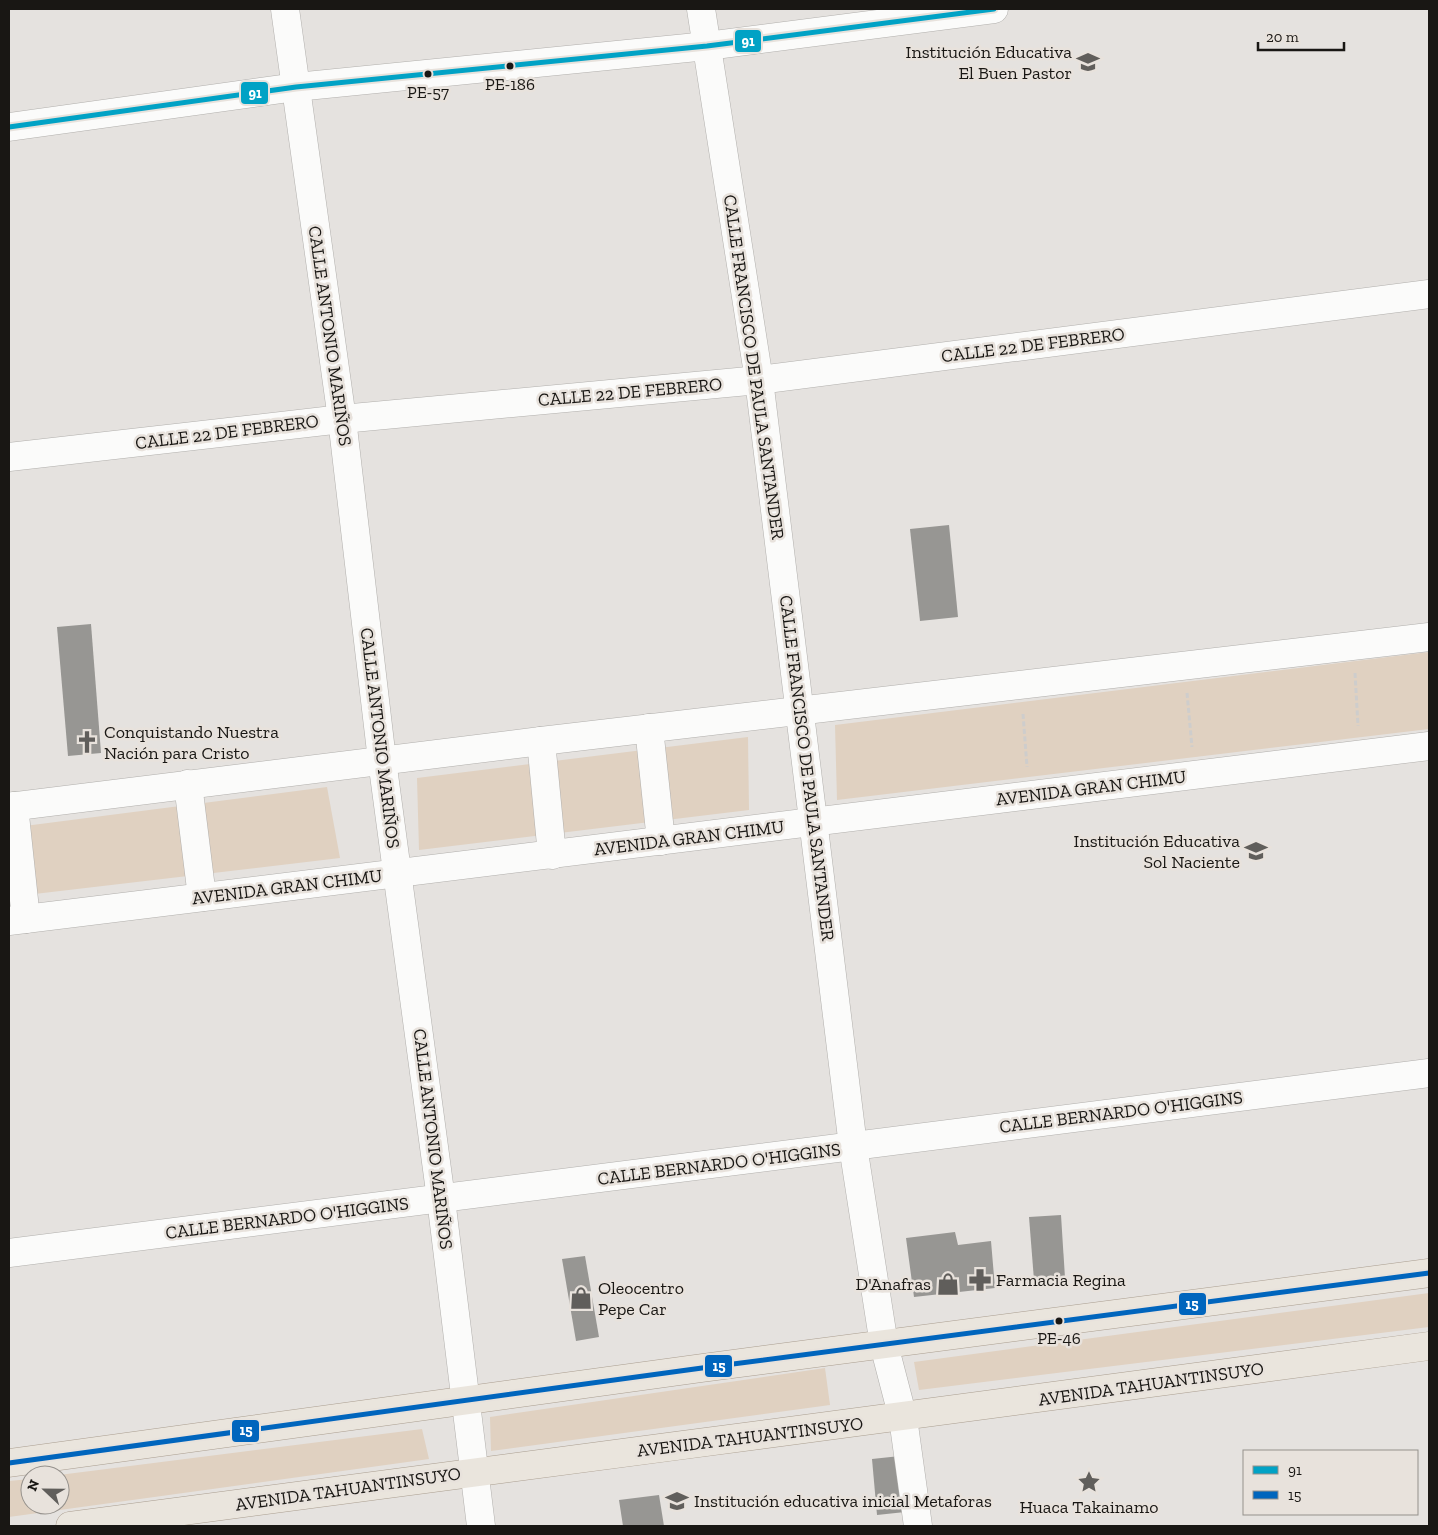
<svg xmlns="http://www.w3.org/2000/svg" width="1438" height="1535" font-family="'Zilla Slab',serif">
<rect width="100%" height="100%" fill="#e5e2df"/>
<g fill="#e0d1c1">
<polygon points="1429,652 1429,729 837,800 835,725"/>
<polygon points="748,737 749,810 419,850 417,778"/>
<polygon points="327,787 340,858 9,897 9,828"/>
<polygon points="1429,1293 1429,1327 919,1390 914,1362"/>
<polygon points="825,1368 830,1405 491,1451 490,1417"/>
<polygon points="422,1429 429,1459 9,1517 9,1481 30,1479 30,1505 60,1505 59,1475"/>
</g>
<g fill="#979693">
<polygon points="949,525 958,617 920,621 910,529"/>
<polygon points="91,624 101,753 68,756 57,627"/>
<polygon points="1061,1215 1065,1278 1034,1280 1029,1217"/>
<polygon points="955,1232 958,1245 991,1241 995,1288 914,1297 906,1238"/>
<polygon points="585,1256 599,1337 576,1341 562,1259"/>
<polygon points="900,1456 905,1512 877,1515 872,1459"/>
<polygon points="659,1495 664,1526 623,1526 619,1500"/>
</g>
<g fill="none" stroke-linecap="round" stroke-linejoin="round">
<defs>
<g id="minor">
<polyline points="285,9 342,419 382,760 441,1199 481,1526"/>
<polyline points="701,9 759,380 853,1146 884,1345 903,1418 918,1526"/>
<polyline points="9,127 296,87 707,46 994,9"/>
<polyline points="9,457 342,419 759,380 1429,294"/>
<polyline points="649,728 661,841"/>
<polyline points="541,741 552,855"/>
<polyline points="188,784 202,897"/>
<polyline points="14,806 26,919"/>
<polyline points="9,807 541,741 1429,637"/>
<polyline points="9,921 1429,746"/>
<polyline points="9,1253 1429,1073"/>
</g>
<g id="major">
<polyline points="9,1463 702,1368 1429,1273"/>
<path d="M70,1526C523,1465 976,1408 1429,1346"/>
</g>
</defs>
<use href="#minor" stroke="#b1afac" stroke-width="29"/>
<use href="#major" stroke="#aa9e90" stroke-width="29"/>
<g stroke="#cecdcc" stroke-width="3" stroke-dasharray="5 2.5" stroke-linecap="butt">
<polyline points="1355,673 1358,726"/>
<polyline points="1187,693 1192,747"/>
<polyline points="1023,714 1027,767"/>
</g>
<use href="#minor" stroke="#fbfbfa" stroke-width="28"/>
<use href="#major" stroke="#eae5dd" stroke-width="28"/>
<defs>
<polyline id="bus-1" points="9,127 296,87 707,46 994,9"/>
<polyline id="bus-2" points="9,1463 702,1368 1429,1273"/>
</defs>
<use href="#bus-1" stroke="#e8e2dc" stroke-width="9"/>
<use href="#bus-2" stroke="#e8e2dc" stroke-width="9"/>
<use href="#bus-1" stroke="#01a2c5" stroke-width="5"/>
<use href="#bus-2" stroke="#0065bd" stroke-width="5"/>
</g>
<defs>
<symbol id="school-bare" viewBox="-9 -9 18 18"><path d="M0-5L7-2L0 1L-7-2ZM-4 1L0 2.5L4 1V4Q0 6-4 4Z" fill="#605e5b" stroke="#e8e2dc" stroke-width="2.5" paint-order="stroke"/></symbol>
<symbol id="church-bare" viewBox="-9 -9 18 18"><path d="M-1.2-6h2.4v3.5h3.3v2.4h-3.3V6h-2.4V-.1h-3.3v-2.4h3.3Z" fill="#605e5b" stroke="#e8e2dc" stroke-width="2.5" paint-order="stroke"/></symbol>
<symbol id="pharmacy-bare" viewBox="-9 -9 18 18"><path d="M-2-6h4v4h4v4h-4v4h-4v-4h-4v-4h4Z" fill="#605e5b" stroke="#e8e2dc" stroke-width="2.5" paint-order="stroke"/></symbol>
<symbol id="shop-bare" viewBox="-9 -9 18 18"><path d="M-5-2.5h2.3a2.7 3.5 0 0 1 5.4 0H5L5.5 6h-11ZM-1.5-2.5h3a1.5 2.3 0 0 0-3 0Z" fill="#605e5b" stroke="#e8e2dc" stroke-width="2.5" paint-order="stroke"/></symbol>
<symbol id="sight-bare" viewBox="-9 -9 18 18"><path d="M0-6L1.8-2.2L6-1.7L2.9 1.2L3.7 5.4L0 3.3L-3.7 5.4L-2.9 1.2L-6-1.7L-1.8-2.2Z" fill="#605e5b" stroke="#e8e2dc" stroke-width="2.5" paint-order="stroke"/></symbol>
</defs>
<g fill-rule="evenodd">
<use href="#school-bare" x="1072" y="46" width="32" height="32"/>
<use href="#church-bare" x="71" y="726" width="32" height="32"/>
<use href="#school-bare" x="1240" y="835" width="32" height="32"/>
<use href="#pharmacy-bare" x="964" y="1264" width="32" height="32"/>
<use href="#shop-bare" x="932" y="1268" width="32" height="32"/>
<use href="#shop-bare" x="565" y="1282" width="32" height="32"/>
<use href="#sight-bare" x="1073" y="1466" width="32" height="32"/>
<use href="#school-bare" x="661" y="1485" width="32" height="32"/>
</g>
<g fill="#191714" stroke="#e8e2dc" stroke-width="2">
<circle cx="510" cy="66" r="4.5"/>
<circle cx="428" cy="74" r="4.5"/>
<circle cx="1059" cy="1321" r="4.5"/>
</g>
<g text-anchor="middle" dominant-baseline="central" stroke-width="5" stroke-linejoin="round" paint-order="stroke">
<g font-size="17" fill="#191714" stroke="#e8e2dc">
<text x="510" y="84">PE-186</text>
<text x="428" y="92">PE-57</text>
<text x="1059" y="1338">PE-46</text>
</g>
<g font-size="18" fill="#191714" stroke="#e8e2dc" text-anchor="start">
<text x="1072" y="52" text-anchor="end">Institución Educativa<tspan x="1072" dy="21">El Buen Pastor</tspan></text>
<text x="104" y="732">Conquistando Nuestra<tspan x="104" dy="21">Nación para Cristo</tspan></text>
<text x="1240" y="841" text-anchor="end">Institución Educativa<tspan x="1240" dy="21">Sol Naciente</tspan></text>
<text x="996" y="1280">Farmacia Regina</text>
<text x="931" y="1284" text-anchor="end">D'Anafras</text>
<text x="598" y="1288">Oleocentro<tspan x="598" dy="21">Pepe Car</tspan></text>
<text x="694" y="1501">Institución educativa inicial Metaforas</text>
<text x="1089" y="1507" text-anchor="middle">Huaca Takainamo</text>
</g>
<g font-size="18" fill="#191714" stroke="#e8e2dc">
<text transform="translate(330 336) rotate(82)">CALLE ANTONIO MARIÑOS</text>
<text transform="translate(1033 345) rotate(-7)">CALLE 22 DE FEBRERO</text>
<text transform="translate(754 367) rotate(82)">CALLE FRANCISCO DE PAULA SANTANDER</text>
<text transform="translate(630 392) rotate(-5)">CALLE 22 DE FEBRERO</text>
<text transform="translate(227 432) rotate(-7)">CALLE 22 DE FEBRERO</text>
<text transform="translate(380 738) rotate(83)">CALLE ANTONIO MARIÑOS</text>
<text transform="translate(807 768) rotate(83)">CALLE FRANCISCO DE PAULA SANTANDER</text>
<text transform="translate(1091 788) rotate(-7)">AVENIDA GRAN CHIMU</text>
<text transform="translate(689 838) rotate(-7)">AVENIDA GRAN CHIMU</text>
<text transform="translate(287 887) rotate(-7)">AVENIDA GRAN CHIMU</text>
<text transform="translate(1121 1112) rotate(-7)">CALLE BERNARDO O'HIGGINS</text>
<text transform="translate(433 1139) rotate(83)">CALLE ANTONIO MARIÑOS</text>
<text transform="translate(719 1164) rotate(-7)">CALLE BERNARDO O'HIGGINS</text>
<text transform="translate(287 1218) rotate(-7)">CALLE BERNARDO O'HIGGINS</text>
<text transform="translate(1151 1384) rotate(-8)">AVENIDA TAHUANTINSUYO</text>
<text transform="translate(750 1437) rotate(-7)">AVENIDA TAHUANTINSUYO</text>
<text transform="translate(348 1489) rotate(-8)">AVENIDA TAHUANTINSUYO</text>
</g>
</g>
<g stroke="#e8e2dc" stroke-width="2">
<rect x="734" y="29" width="28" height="24" rx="5" fill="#01a2c5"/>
<rect x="240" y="81" width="29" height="24" rx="5" fill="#01a2c5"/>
<rect x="1178" y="1292" width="29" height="24" rx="5" fill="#0065bd"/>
<rect x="704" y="1354" width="29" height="24" rx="5" fill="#0065bd"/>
<rect x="231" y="1419" width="29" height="24" rx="5" fill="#0065bd"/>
</g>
<g font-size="14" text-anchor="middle" font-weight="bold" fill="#fff">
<text x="748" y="46">91</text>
<text x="255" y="98">91</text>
<text x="1192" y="1309">15</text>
<text x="719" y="1371">15</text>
<text x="246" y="1435">15</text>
</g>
<rect width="1438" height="1535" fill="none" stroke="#191714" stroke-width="20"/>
<rect x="1243" y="1450" width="175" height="65" fill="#e8e2dc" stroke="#95918c"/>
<rect x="1253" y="1466" width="25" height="8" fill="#01a2c5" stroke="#95918c"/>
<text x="1288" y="1475" font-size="15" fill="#191714">91</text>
<rect x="1253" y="1491" width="25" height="8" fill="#0065bd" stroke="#95918c"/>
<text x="1288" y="1500" font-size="15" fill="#191714">15</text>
<g transform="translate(45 1490) rotate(292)"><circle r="24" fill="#e8e2dc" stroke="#95918c"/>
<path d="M0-4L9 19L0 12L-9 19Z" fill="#605e5b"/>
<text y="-8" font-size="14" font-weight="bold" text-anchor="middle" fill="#191714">N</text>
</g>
<path d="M1258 42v8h86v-8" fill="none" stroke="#191714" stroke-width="2.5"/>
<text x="1266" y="42" font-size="15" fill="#191714" stroke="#e8e2dc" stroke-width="4" paint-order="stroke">20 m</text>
</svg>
